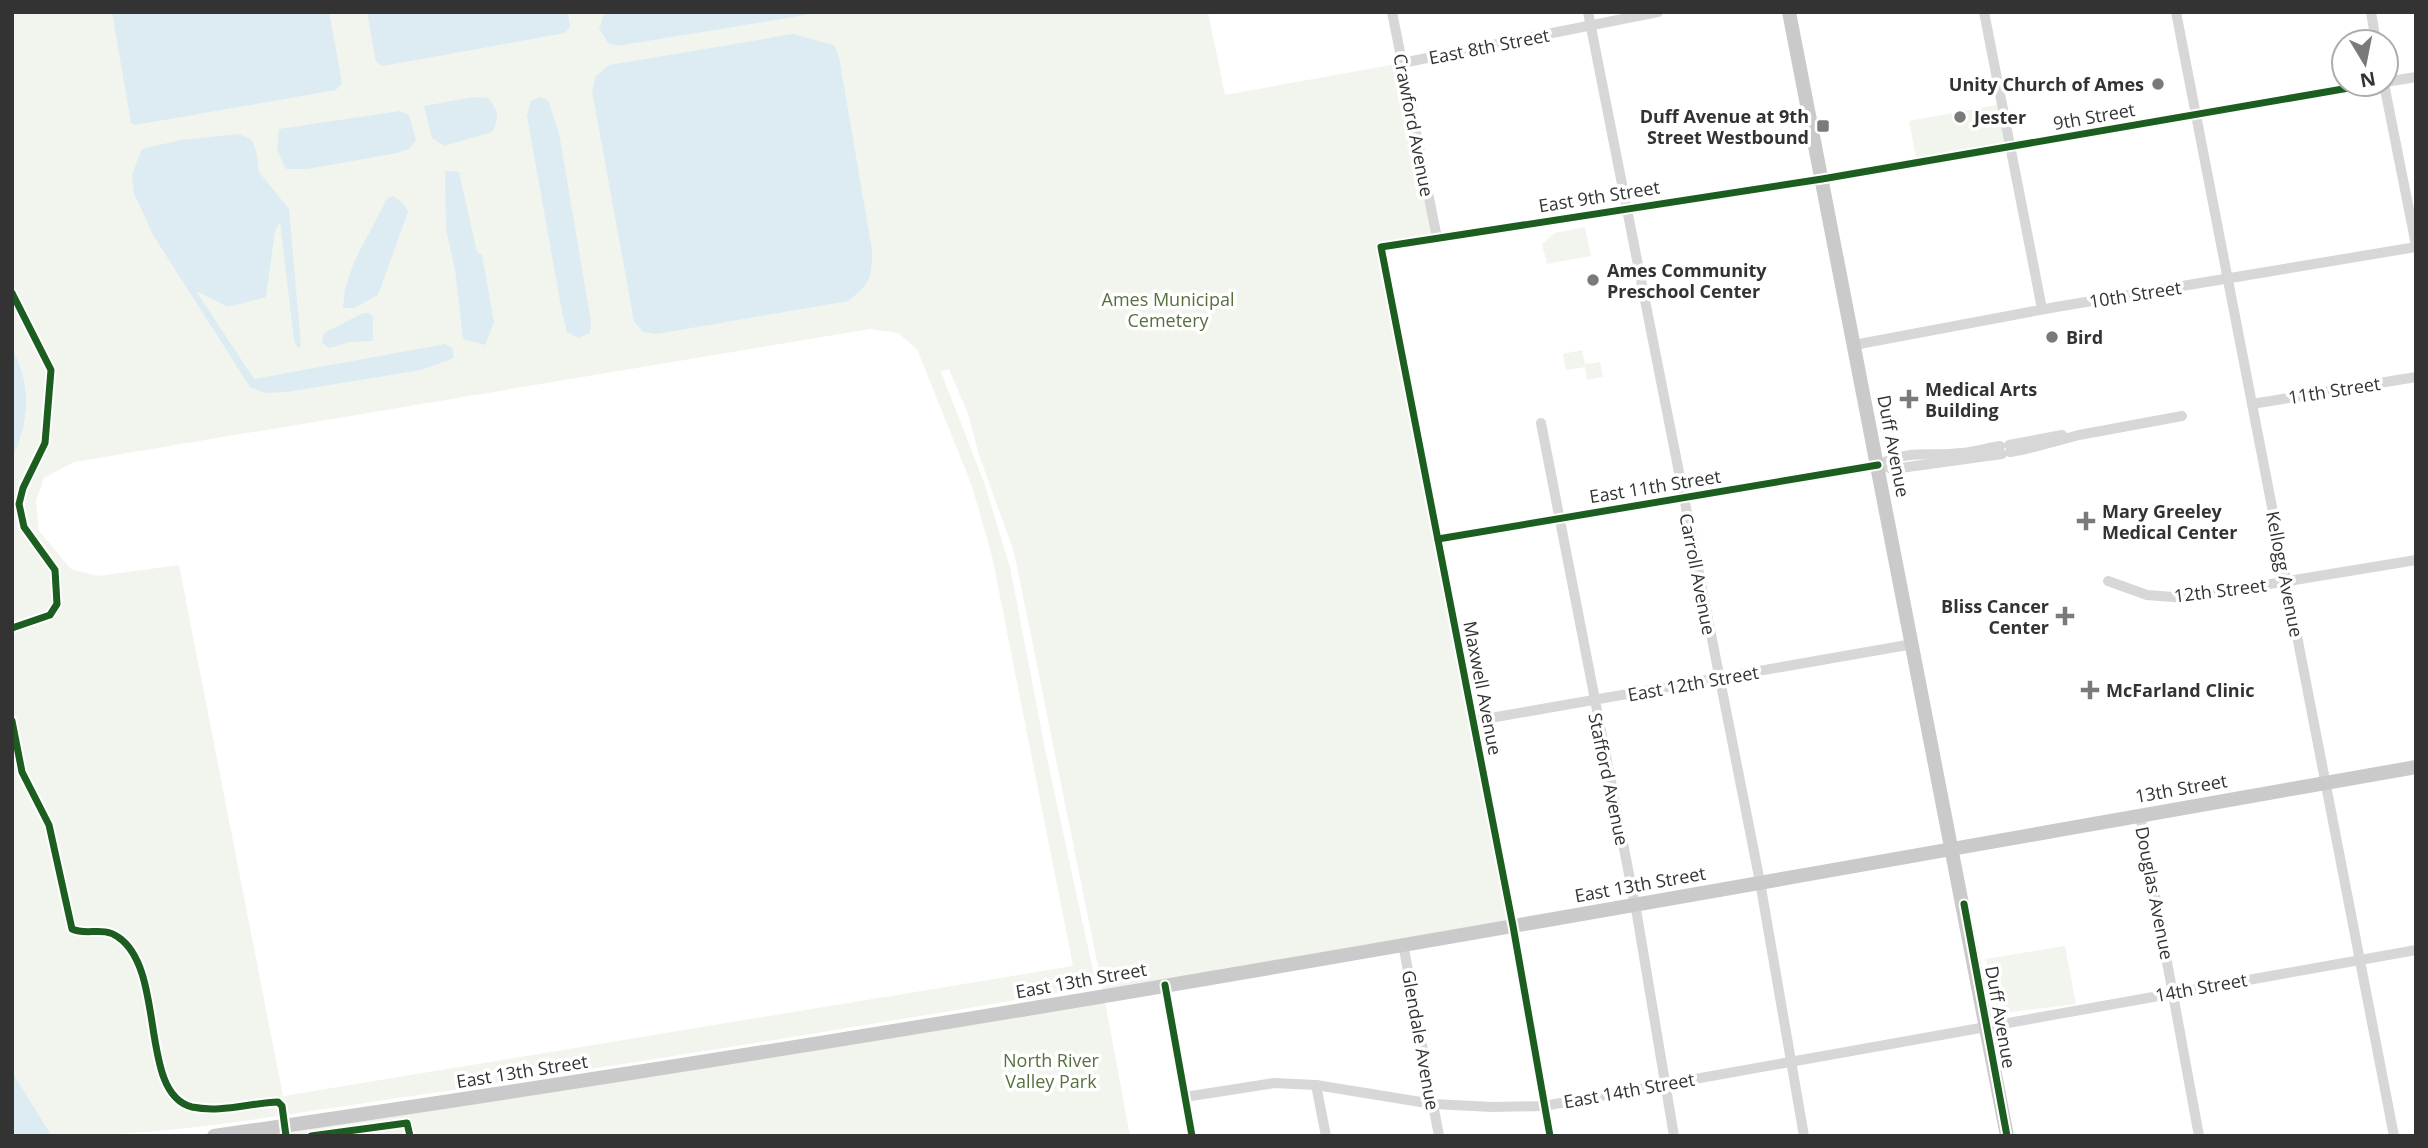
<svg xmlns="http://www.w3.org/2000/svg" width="2428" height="1148" font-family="'Open Sans',sans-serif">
<rect width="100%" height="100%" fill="#fff"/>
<g fill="#f1f5ed" fill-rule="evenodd">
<path d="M12,12H1208L1225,95L1402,63L1437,238L1381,247L1513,926L1104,996L1130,1136H275L273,1127L1104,996L1014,552L979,455L968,414L949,369L941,372L984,482L1010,567L1044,744L1095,980L1093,987C868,1025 644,1062 419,1095C297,1112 175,1136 52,1136L12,1072V457C30,422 33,384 12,349ZM870,329L898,333L917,349L972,486L992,556L1073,966L283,1096L179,565L98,576L71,569L39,531L36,500L44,478L74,462Z"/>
<polygon points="2002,104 2010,147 1917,163 1909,121"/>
<polygon points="1585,227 1591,256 1547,264 1542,244 1555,233"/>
<polygon points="1582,350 1585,364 1600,362 1603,377 1587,380 1585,367 1566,370 1563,354"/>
<polygon points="2065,946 2076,1004 1997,1014 1986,959"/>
</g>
<g fill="#ddebf3">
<polygon points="112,12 329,12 342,83 336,90 135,125 131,123"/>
<polygon points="367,12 568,12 570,26 565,33 383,66 376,62"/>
<polygon points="605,12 823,12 617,46 608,43 599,28"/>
<path d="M793,34L834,45L839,57L872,250C872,278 870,284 848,301L656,334L643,332L634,321L592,91L596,76L609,65Z"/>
<path d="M474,97L488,98C498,110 500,119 492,132L444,146L432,138L424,106Z"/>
<polygon points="540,97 548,100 559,133 591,322 590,333 579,338 567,332 562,312 527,116 531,101"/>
<polygon points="400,111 409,115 416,140 409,149 397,153 307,169 286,169 277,150 279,129"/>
<polygon points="240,134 252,140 257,154 259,172 289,209 301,346 298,348 294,340 280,222 275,231 266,297 228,307 196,291 254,379 445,344 452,348 454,358 421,370 286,392 265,393 250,387 153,235 134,193 132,174 142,149 181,140"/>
<polygon points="445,171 459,172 477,252 482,255 494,322 485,345 463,339 455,269 446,230"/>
<polygon points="393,196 403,203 408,212 378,295 354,308 343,308 345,289 355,260 387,199"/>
<polygon points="363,313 369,313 373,317 373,341 350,342 330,348 322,343 324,333"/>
<path d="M12,349C32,382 30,424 12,457Z"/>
<polygon points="12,1072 52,1136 12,1134"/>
</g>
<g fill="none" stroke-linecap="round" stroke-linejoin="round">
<g stroke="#d7d7d7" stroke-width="10">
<polyline points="1392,12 1437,238"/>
<polyline points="1588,12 1760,882 1804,1136"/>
<polyline points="1984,12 2042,309"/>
<polyline points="2176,12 2394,1136"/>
<polyline points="2371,12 2376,42"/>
<polyline points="1402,63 1658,12"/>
<polyline points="2386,82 2416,77"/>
<polyline points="2384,84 2416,245"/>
<polyline points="1854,345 2056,307 2416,247"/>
<polyline points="2252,404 2416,377"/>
<polyline points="1541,423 1637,915 1674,1136"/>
<polyline points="2009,445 2062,435"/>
<polyline points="2030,448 2079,435 2182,416"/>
<polyline points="2010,452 2026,449"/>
<polyline points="1878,465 1893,469 2002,454"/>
<path d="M1438,539L1878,465C1908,449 1930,457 1961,453C1974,452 1987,448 2000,446"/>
<polyline points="2108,581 2147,595 2185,598 2416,560"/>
<polyline points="1473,721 1913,644"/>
<polyline points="2140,815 2199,1136"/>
<polyline points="1403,944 1439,1136"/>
<polyline points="1165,985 1192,1136"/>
<polyline points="1316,1085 1326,1136"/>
<polyline points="1185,1097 1274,1083 1316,1085 1433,1104 1493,1107 1544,1106 2416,950"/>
<polyline points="1550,1136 1513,926 1381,247 1822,179 2372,84"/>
</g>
<g stroke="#cacaca" stroke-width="14">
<polyline points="1789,12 2007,1136"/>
<path d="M214,1136C950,1030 1683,896 2416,767"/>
</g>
<defs>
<g id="cycleway">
<polyline points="12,293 51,370 45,443 23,488 19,504 24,527 55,570 57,604 50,615 12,628"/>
<polyline points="1438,539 1878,465"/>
<path d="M12,721L22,772L49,825L72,929C86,936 103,926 118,937C167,970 138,1094 192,1107C221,1113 249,1103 278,1102L282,1106L286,1136"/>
<polyline points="1964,904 2007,1136"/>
<polyline points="1165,985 1192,1136"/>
<polyline points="311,1136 407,1123 410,1136"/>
<polyline points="1550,1136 1513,926 1381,247 1822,179 2372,84"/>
</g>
</defs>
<use href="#cycleway" stroke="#fff" stroke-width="11"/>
<use href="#cycleway" stroke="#1b5e20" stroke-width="7"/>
</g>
<g fill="#7a7a7a" stroke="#fff" stroke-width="2.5">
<circle cx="2158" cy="84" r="7"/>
<circle cx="1960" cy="117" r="7"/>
<rect x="1816" y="119" width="14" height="14" rx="3.5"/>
<circle cx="1593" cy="280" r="7"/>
<circle cx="2052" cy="337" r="7"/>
<path d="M1905.5 388.5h7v7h7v7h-7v7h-7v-7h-7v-7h7z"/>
<path d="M2082.5 510.5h7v7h7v7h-7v7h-7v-7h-7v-7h7z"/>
<path d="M2061.5 605.5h7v7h7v7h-7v7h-7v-7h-7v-7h7z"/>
<path d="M2086.5 679.5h7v7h7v7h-7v7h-7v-7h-7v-7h7z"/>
</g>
<g text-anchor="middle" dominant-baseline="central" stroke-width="7" stroke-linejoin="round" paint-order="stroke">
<g font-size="18" fill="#333" stroke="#fff">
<text transform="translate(1489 46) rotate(-11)">East 8th Street</text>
<text transform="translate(2094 116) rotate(-10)">9th Street</text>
<text transform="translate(1414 125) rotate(79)">Crawford Avenue</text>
<text transform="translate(1599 196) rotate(-9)">East 9th Street</text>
<text transform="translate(2135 294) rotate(-9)">10th Street</text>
<text transform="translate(2334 390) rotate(-9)">11th Street</text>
<text transform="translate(1894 446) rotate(79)">Duff Avenue</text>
<text transform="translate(1655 486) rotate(-9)">East 11th Street</text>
<text transform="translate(1698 574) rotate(79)">Carroll Avenue</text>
<text transform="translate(2285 574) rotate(79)">Kellogg Avenue</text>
<text transform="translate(2220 590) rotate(-7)">12th Street</text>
<text transform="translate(1693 683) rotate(-10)">East 12th Street</text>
<text transform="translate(1483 688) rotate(79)">Maxwell Avenue</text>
<text transform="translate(1609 779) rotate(78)">Stafford Avenue</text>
<text transform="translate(2181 788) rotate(-10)">13th Street</text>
<text transform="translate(1640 884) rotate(-10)">East 13th Street</text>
<text transform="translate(2155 893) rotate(79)">Douglas Avenue</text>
<text transform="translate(1081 980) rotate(-10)">East 13th Street</text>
<text transform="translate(2201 987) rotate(-10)">14th Street</text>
<text transform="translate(2001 1017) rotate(80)">Duff Avenue</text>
<text transform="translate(1421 1040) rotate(80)">Glendale Avenue</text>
<text transform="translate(522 1071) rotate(-9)">East 13th Street</text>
<text transform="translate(1629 1090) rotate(-10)">East 14th Street</text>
</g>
<g font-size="18" font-weight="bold" fill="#333" stroke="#fff" text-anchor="start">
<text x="2144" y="84" text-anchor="end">Unity Church of Ames</text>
<text x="1809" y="116" text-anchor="end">Duff Avenue at 9th<tspan x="1809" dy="21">Street Westbound</tspan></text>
<text x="1974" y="117">Jester</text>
<text x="1607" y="270">Ames Community<tspan x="1607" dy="21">Preschool Center</tspan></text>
<text x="2066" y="337">Bird</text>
<text x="1925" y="389">Medical Arts<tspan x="1925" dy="21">Building</tspan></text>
<text x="2102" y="511">Mary Greeley<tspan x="2102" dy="21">Medical Center</tspan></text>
<text x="2049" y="606" text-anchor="end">Bliss Cancer<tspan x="2049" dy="21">Center</tspan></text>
<text x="2106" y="690">McFarland Clinic</text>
</g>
<g font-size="18" fill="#56703f" stroke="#fff">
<text x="1168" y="299">Ames Municipal<tspan x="1168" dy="21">Cemetery</tspan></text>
<text x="1051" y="1060">North River<tspan x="1051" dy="21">Valley Park</tspan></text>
</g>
</g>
<rect width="2428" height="1148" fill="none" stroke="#333333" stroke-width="28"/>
<g transform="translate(2365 63) rotate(170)"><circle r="33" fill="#ffffff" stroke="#adadad" stroke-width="2"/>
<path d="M0-5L12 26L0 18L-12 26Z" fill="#7a7a7a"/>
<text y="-10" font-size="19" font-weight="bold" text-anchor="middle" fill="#333333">N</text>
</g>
</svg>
